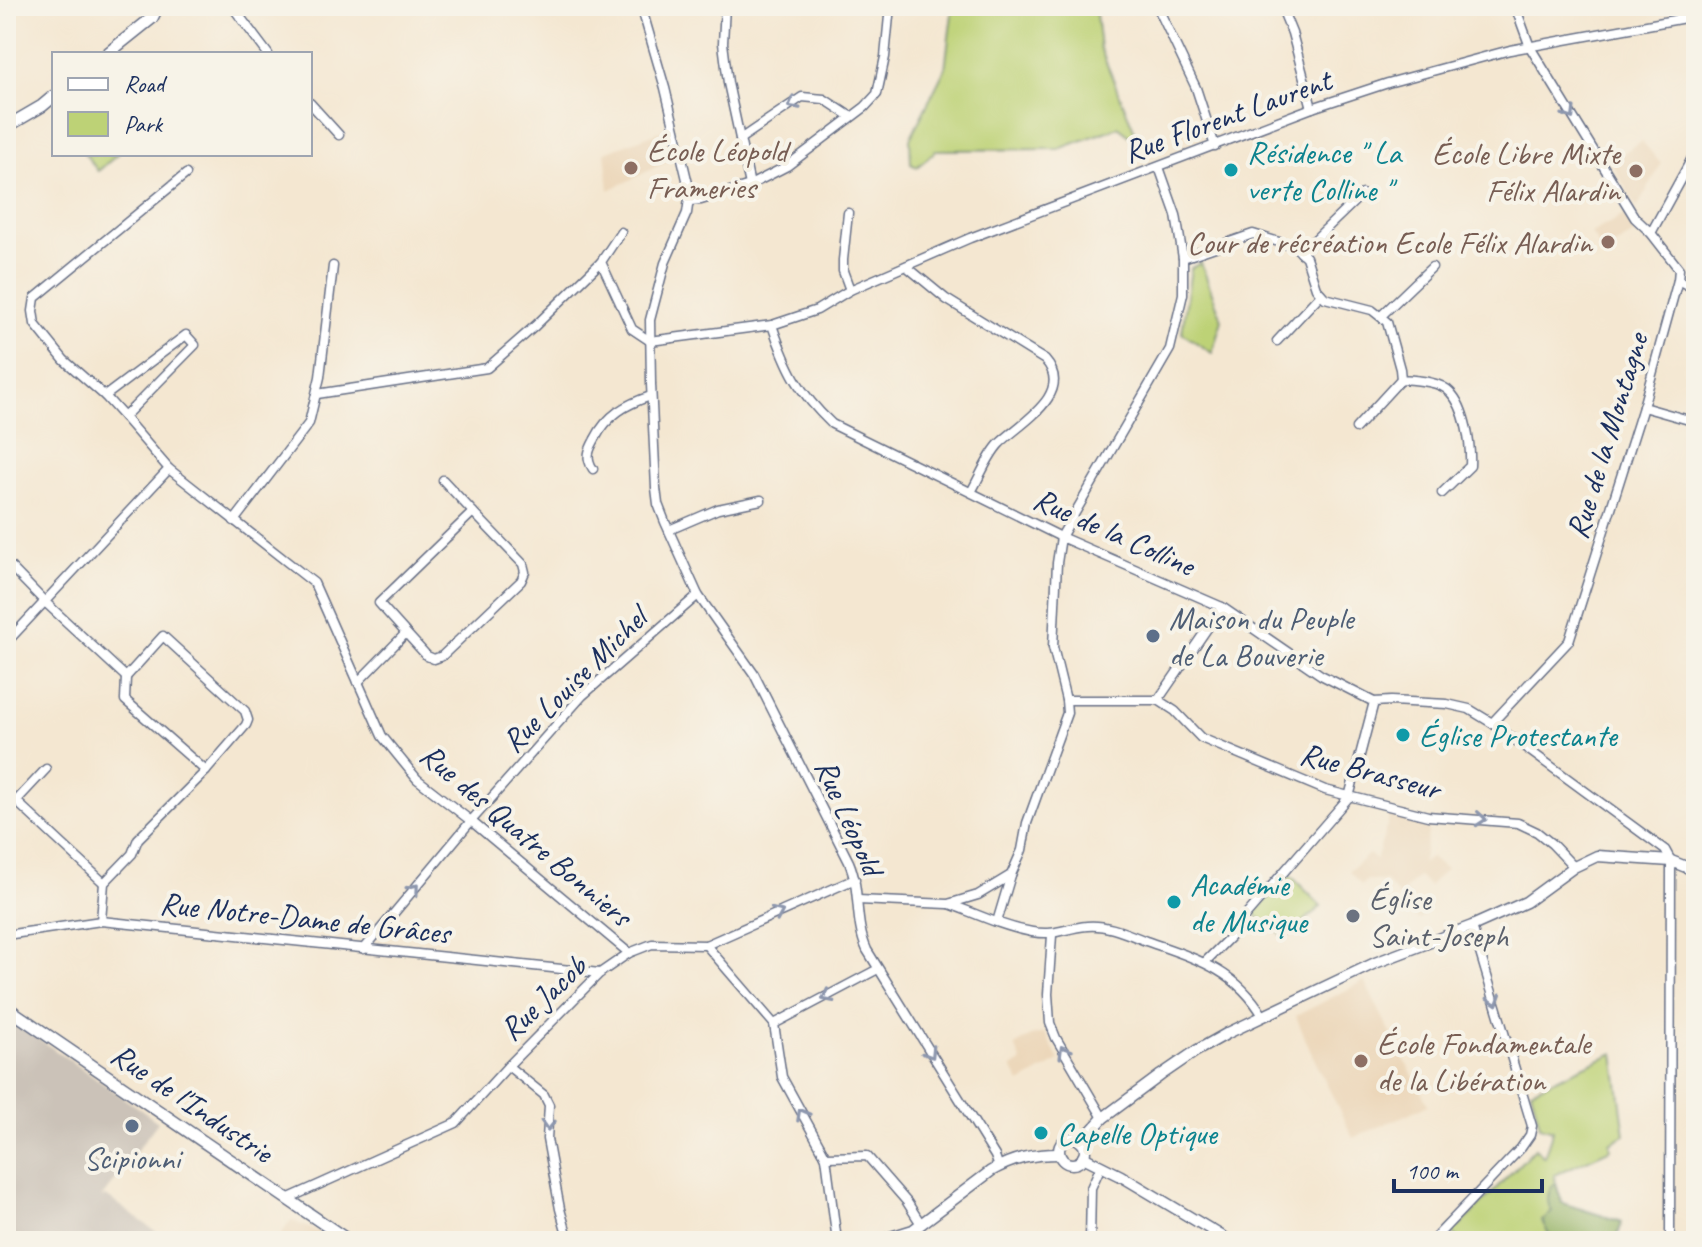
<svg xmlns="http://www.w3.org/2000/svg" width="1702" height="1247" font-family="Caveat,sans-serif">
<rect width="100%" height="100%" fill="#f7f3e8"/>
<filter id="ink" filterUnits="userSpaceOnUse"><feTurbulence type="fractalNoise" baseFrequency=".0125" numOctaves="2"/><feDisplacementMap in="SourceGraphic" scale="16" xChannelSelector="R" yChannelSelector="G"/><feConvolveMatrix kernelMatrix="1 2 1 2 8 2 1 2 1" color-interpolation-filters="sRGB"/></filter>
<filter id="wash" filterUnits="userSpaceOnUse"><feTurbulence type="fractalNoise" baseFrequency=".006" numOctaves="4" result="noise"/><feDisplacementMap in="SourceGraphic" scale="32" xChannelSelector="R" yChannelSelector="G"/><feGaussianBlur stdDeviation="1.8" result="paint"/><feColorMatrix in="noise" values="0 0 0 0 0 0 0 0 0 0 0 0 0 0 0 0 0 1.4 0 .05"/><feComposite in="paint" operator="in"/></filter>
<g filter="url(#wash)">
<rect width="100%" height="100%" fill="#f4e7d1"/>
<g fill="#ecd7ba">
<polygon points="669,128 675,158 609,190 605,152"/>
<polygon points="1642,141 1661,164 1637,208 1610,161"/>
<polygon points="1624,215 1639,231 1603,252 1591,233"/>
<polygon points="1391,813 1430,823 1422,864 1431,857 1446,869 1429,886 1419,876 1404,890 1424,916 1418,920 1386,881 1367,880 1361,885 1349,871 1369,854 1376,860"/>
<polygon points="1364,981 1428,1105 1353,1138 1310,1050 1296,1016"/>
<polygon points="1045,1033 1059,1061 1020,1083 1012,1067 1022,1062 1015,1046 1031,1036"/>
<polygon points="291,1220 318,1232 331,1241 277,1241"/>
</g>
<polygon fill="#cbc2b8" points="6,1016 158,1122 101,1198 106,1196 169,1241 6,1241"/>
<g fill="#bdd276" stroke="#6c806a" stroke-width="2">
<polygon points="953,6 1095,6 1100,48 1140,144 1118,127 1059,149 937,150 917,167 911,164 910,139 945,69"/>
<polygon points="85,154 118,154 98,171"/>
<polygon points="1201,263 1222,320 1212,353 1182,333 1191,268"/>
<polygon points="1289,874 1321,906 1286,938 1254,914"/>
<polygon points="1614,1053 1625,1135 1610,1143 1611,1149 1554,1175 1561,1203 1622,1222 1616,1241 1459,1241 1459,1239 1448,1231 1453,1225 1459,1227 1535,1148 1544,1157 1553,1130 1540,1126 1531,1090"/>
</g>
<path fill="#96b467" stroke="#587262" stroke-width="2" d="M1554,1184H1556L1562,1203L1622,1222L1616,1241H1544L1545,1239H1548L1549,1235L1542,1221L1552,1211C1546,1203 1547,1192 1554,1184Z"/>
</g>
<g filter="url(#ink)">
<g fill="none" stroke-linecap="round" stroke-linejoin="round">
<defs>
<g id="minor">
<polyline points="232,6 268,54"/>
<path d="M641,6L665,88L690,192L687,213L665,263L650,320L651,384L656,488L658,504L665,522L698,595L754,674L849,862C861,890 854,922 867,950L995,1156L999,1167"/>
<polyline points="725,6 723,43 728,83 750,185"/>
<polyline points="1157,6 1196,88 1215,146"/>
<polyline points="1281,6 1292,33 1312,108"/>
<polyline points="310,103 339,135"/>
<polyline points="740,139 802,97 824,99 850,116"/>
<polyline points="186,174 35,298 33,311 35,324 64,360 105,396 186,335 195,345 124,417 169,469 314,583 382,736 417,779 471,821 629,953"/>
<polyline points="690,201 701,200 750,185 787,166 865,107 877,94 885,57 890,6"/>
<polyline points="848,213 843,260 843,271 850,290"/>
<polyline points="621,232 601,262 632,329 650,341"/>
<polyline points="1651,233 1696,151"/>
<polyline points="1301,253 1362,194"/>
<path d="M1183,258L1253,234L1295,247L1306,257L1316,288L1325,298L1372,310L1387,322L1400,369L1401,379C1415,380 1440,381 1450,392C1466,408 1471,446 1470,466L1442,493"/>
<path d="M906,266L946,299L1045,360C1075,393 1021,423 1000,443C988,455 980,477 971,492"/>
<polyline points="1678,280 1696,290"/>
<polyline points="1381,316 1432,267"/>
<path d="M772,325C787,368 798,392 832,424L1061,537L1222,607L1321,675L1374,702L1391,701L1447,704L1469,709L1492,723L1665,850L1671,861L1670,1241"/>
<polyline points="650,341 772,325 817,310 850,290 970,238 1312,108 1388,83 1510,50 1696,16"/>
<polyline points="1277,341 1321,294"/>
<polyline points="317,394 487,368 535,326 601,262"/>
<polyline points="105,396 124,417"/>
<polyline points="1643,407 1696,422"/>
<polyline points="1356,428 1401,379"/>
<path d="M593,469C585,457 589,450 595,439C607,415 626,404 651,396"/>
<polyline points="443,480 473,512"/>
<polyline points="234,521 309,423 320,377 333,266"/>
<polyline points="669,530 718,509 761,500"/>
<polyline points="6,562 45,602 126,677 163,636 245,711 248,720 246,725 206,771 138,839 132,854 104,883 101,921"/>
<polyline points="6,643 169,469"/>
<polyline points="126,677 125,700 206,771"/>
<polyline points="358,682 406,633 379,603 473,512 523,564 525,572 521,581 442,656 434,659 427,656 406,633"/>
<polyline points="1066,700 1158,700"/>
<polyline points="1158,700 1175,711 1201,738 1325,790 1428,816 1518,823 1537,832 1552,844 1574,867"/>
<polyline points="1158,700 1222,607"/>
<polyline points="1492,723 1569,641 1643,407 1678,280 1679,269 1651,233 1635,218 1530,47 1515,6"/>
<polyline points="46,769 16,801 104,883"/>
<polyline points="858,900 948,904 978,895 1011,875 1022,850 1027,823 1067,713 1066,700 1053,647 1057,563 1061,537 1170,349 1183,294 1183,258 1176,215 1159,167"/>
<path d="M950,904C976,914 1004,927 1032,932C1057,936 1064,928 1087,926C1107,924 1128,934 1146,941C1194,958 1236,969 1263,1016"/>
<polyline points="997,922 1011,875"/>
<polyline points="6,935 101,921 600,973"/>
<polyline points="1052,935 1048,994 1050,1023 1056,1038 1103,1118"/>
<polyline points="706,945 774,1024 782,1077 826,1157 837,1241"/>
<polyline points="364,949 471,821 582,696 698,595"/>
<polyline points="1205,962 1230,937 1241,921 1349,797 1374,702"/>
<polyline points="774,1024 878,969"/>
<polyline points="508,1066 544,1095 549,1105 547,1139 560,1209 569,1241"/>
<polyline points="826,1157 867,1156 907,1202 921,1224"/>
<polyline points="287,1199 456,1123 508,1066 600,973 629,953 652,944 706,945 855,879"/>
<polyline points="1090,1241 1091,1188 1101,1166"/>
<polyline points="1432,1241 1521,1148 1530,1135 1532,1126 1472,926"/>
</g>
<g id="tertiary">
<polyline points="1683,6 1696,14"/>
<circle cx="1072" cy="1151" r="13"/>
<polyline points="1081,1142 1103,1118 1161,1075 1196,1051 1228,1033 1375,963 1472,926 1526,902 1574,867 1597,856 1671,861 1696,871"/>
<polyline points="1083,1157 1121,1176 1230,1241"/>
<path d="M878,1241L913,1230L991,1171C1013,1158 1034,1154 1059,1154"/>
</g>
<g id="secondary">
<polyline points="107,54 152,18 158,6"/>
<polyline points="6,127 42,106 54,96"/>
<polyline points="6,1007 349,1241"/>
</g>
</defs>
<use href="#minor" stroke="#676f86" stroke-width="11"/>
<use href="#tertiary" stroke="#676f86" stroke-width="13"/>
<use href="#secondary" stroke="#676f86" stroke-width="14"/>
<use href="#minor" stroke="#fff" stroke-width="8"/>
<use href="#tertiary" stroke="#fff" stroke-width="10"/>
<use href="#secondary" stroke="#fff" stroke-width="11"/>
</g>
<defs><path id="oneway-chevron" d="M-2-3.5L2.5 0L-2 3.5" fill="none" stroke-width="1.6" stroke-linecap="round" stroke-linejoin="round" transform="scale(2)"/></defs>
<g stroke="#8d97ae">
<use href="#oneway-chevron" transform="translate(793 104) rotate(151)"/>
<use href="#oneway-chevron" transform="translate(1570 114) rotate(59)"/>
<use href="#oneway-chevron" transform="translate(1481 819) rotate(5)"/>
<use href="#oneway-chevron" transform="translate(414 889) rotate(-50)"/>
<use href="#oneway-chevron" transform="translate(778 913) rotate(-24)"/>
<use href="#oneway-chevron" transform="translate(827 997) rotate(153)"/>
<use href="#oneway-chevron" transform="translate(1495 1000) rotate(72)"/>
<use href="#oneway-chevron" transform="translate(1064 1051) rotate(-121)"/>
<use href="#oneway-chevron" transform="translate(930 1053) rotate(58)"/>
<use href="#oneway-chevron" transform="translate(802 1114) rotate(-119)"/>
<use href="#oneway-chevron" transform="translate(548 1125) rotate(92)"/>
</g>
</g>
<g fill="#8d6e63" stroke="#f7f3e8" stroke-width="3">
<circle cx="631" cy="168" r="8"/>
<circle cx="1636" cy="171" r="8"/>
<circle cx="1608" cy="242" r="8"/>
<circle cx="1361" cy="1061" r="8"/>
</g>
<g fill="#0f9aa8" stroke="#f7f3e8" stroke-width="3">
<circle cx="1231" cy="170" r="8"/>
<circle cx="1403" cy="735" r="8"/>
<circle cx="1174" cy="902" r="8"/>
<circle cx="1041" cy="1133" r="8"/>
</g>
<g fill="#5c6f8a" stroke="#f7f3e8" stroke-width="3">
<circle cx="1153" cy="636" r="8"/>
<circle cx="132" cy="1126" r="8"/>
</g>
<circle fill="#6b7280" stroke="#f7f3e8" stroke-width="3" cx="1353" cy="916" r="8"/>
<g text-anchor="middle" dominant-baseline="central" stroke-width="8" stroke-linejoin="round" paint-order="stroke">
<g font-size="32" fill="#1b2f5e" stroke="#f7f3e8">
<text transform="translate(1227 116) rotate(-20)">Rue Florent Laurent</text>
<text transform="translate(1607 436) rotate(-73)">Rue de la Montagne</text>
<text transform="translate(1114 532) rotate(24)">Rue de la Colline</text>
<text transform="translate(574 680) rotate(-45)">Rue Louise Michel</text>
<text transform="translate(1370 771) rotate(15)">Rue Brasseur</text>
<text transform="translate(849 817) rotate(66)">Rue Léopold</text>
<text transform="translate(526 835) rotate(40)">Rue des Quatre Bonniers</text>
<text transform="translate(305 918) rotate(6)">Rue Notre-Dame de Grâces</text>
<text transform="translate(543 998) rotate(-44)">Rue Jacob</text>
<text transform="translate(192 1103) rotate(34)">Rue de l'Industrie</text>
</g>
<g font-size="32" fill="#785e54" stroke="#f7f3e8" text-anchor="start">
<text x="647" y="150">École Léopold<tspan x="647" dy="37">Frameries</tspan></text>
<text x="1620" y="153" text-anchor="end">École Libre Mixte<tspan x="1620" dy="37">Félix Alardin</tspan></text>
<text x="1592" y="242" text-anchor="end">Cour de récréation Ecole Félix Alardin</text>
<text x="1377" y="1043">École Fondamentale<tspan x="1377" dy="37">de la Libération</tspan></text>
</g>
<g font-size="32" fill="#0d838f" stroke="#f7f3e8" text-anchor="start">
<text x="1247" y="152">Résidence " La<tspan x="1247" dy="37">verte Colline "</tspan></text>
<text x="1419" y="735">Église Protestante</text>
<text x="1190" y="884">Académie<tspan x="1190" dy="37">de Musique</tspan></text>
<text x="1057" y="1133">Capelle Optique</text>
</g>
<g font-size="32" fill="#4e5e75" stroke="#f7f3e8" text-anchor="start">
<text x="1169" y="618">Maison du Peuple<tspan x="1169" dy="37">de La Bouverie</tspan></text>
<text x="132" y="1158" text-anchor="middle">Scipionni</text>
</g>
<g font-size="32" fill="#5b616d" stroke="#f7f3e8" text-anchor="start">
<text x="1369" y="898">Église<tspan x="1369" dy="37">Saint-Joseph</tspan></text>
</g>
</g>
<rect width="1702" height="1247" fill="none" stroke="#f7f3e8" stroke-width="32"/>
<rect x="52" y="52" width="260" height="104" fill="#f7f3e8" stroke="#9fa5b1" stroke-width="2"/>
<rect x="68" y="78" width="40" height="12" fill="#ffffff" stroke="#9fa5b1" stroke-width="2"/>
<text x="124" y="92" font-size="24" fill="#1b2f5e">Road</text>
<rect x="68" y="112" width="40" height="24" fill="#bdd276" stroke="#9fa5b1" stroke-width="2"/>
<text x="124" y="132" font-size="24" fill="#1b2f5e">Park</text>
<path d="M1394 1179v12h148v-12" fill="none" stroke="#1b2f5e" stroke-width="4"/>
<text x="1406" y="1179" font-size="24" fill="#1b2f5e" stroke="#f7f3e8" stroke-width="6" paint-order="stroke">100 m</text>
</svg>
